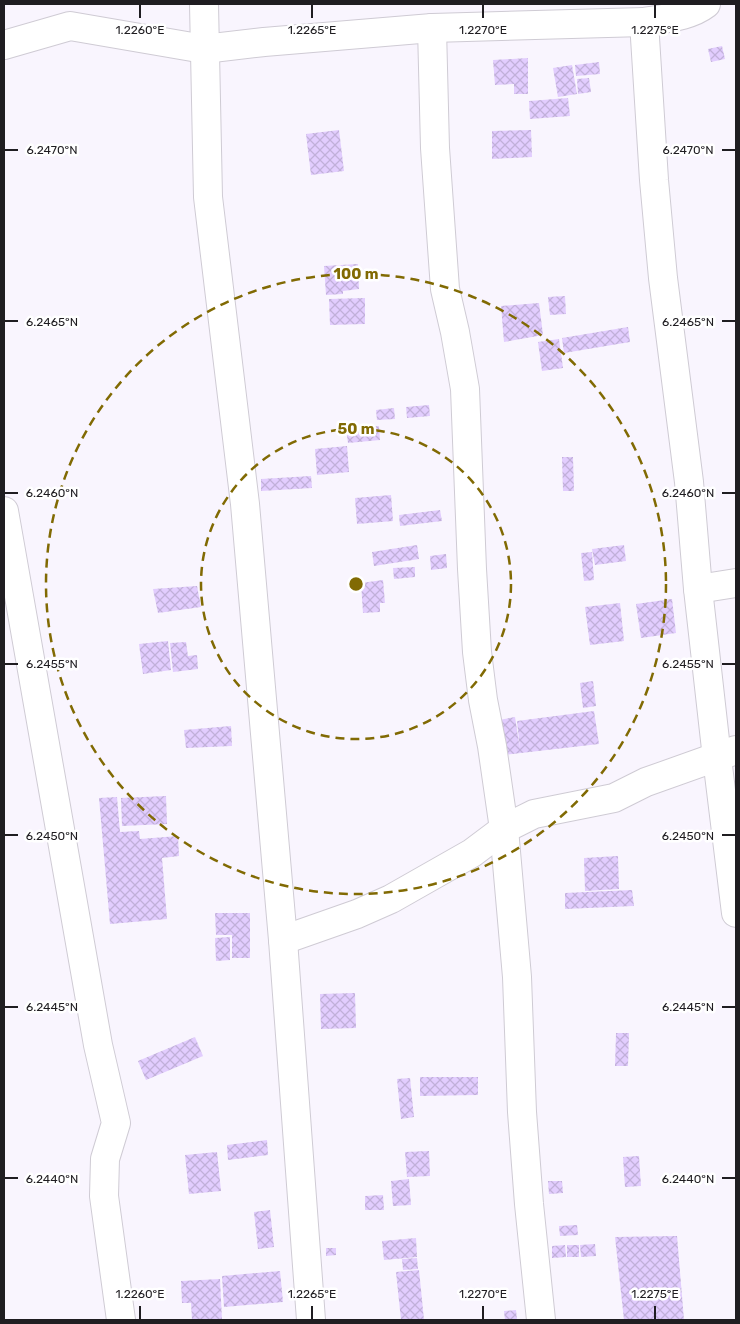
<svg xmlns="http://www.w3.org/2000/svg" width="740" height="1324" font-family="Rubik,sans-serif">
<defs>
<pattern id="building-cross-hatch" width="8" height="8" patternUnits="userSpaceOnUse" patternTransform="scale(1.25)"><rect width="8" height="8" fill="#e2cdfe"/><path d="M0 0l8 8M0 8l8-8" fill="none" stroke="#c1b0d9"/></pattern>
</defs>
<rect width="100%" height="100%" fill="#f9f5fe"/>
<g fill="url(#building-cross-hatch)">
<polygon points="722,46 725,59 711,62 708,49"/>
<polygon points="528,58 528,94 514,94 514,84 495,85 493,60"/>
<polygon points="599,62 600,74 576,76 575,65"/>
<polygon points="572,65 577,94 558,97 553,68"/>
<polygon points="589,78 591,92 578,94 577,79"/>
<polygon points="568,98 570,116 530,119 529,101"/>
<polygon points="339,130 344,171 311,175 306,134"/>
<polygon points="531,130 532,157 492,159 492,131"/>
<polygon points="358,264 359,289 343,291 343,294 326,295 324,266"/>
<polygon points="565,296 566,314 550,315 548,297"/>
<polygon points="365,298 365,324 330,325 329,299"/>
<polygon points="539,303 543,335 504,342 501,306"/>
<polygon points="628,327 630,342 564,353 562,338"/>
<polygon points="559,339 563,368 542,371 538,342"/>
<polygon points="429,405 430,416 407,418 406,407"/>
<polygon points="394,408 395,419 377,420 376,410"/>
<polygon points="379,426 380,440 348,443 346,429"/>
<polygon points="347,446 349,472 317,475 315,449"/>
<polygon points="562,457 573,457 574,491 563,491"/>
<polygon points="311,476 312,488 261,491 261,479"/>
<polygon points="391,495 393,521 357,524 355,498"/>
<polygon points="440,510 442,521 400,526 399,515"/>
<polygon points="417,545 419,559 374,566 372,552"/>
<polygon points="624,545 626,561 595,565 592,549"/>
<polygon points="592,552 594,580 584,581 581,553"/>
<polygon points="446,554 447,568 431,570 430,556"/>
<polygon points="415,567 415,577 394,579 393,568"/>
<polygon points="383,580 385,603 380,603 380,612 363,613 361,583"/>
<polygon points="197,586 201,607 158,613 153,589"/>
<polygon points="672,599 676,633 641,638 636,604"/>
<polygon points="620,603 624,641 590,645 585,607"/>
<polygon points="168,641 171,670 143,674 139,644"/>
<polygon points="186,642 188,656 197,655 198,669 173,672 170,643"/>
<polygon points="593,681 596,706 583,708 580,683"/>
<polygon points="594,711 599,744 504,755 499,720 515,717 520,749 517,721"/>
<polygon points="231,726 232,746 186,748 184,730"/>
<polygon points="166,796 167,824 122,826 121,798"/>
<polygon points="117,797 120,832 139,831 140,839 178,836 179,856 162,858 167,919 110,924 99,798"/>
<polygon points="618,856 619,889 585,891 584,858"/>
<polygon points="632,890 634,906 565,909 565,893"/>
<polygon points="215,913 250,913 250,958 232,958 232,935 216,935"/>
<polygon points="230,937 230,960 216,961 215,938"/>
<polygon points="355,993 356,1028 321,1029 320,994"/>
<polygon points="616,1033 629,1033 628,1066 615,1066"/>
<polygon points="195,1037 203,1056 146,1080 138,1061"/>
<polygon points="420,1077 478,1077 478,1095 420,1096"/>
<polygon points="410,1078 414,1117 401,1119 397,1079"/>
<polygon points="267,1140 268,1155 228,1160 227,1145"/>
<polygon points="429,1151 430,1176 407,1177 405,1152"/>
<polygon points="217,1152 221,1191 189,1194 185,1155"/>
<polygon points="639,1156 641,1186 625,1187 623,1157"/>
<polygon points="409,1179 411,1205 393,1206 391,1181"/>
<polygon points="548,1181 562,1181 563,1193 549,1194"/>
<polygon points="383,1195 384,1210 365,1210 365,1196"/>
<polygon points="270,1210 274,1247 258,1249 254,1212"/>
<polygon points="577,1225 578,1235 560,1236 559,1226"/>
<polygon points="677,1236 684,1320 624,1320 615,1237"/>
<polygon points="416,1238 417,1257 384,1260 382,1241"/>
<polygon points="595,1244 596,1256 581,1257 580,1245"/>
<polygon points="565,1245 566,1257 552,1258 552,1246"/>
<rect x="567" y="1245" width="12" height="12"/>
<polygon points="326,1248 336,1248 336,1255 326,1256"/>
<polygon points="417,1258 418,1269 403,1270 402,1259"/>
<polygon points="419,1270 424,1320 401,1320 396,1272"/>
<polygon points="280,1271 283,1302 224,1307 222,1276"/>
<polygon points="220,1279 222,1320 192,1320 191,1303 182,1303 181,1281"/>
<polygon points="516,1310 517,1320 505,1320 504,1311"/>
</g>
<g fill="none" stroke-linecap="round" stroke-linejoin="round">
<defs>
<g id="minor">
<polyline points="204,4 208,197 245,504 283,940 311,1320"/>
<path d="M706,4C689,17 665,18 644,22L654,180L663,278L689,482L698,589L717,758L736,913"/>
<polyline points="432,28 435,148 445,289 455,332 465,389 472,569 477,652 483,700 492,746 504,829 517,977 522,1112 529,1204 541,1320"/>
<polyline points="4,45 70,26 204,49 264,42 432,28 644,22"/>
<polyline points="4,511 98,1045 116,1123 105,1159 104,1196 121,1320"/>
<polyline points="698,589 736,583"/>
<polyline points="283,940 357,914 391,899 472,853 504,829 534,814 614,798 646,782 736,750"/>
</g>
</defs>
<use href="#minor" stroke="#cfcbd4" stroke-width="30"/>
<use href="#minor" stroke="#fff" stroke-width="28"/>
</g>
<path fill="none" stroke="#1f1d21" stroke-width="2" d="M140,5V18M312,5V18M483,5V18M655,5V18M5,150H18M722,150H735M5,321H18M722,321H735M5,493H18M722,493H735M5,664H18M722,664H735M5,835H18M722,835H735M5,1007H18M722,1007H735M5,1178H18M722,1178H735M140,1306V1319M312,1306V1319M483,1306V1319M655,1306V1319"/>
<g fill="none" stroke="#816a03" stroke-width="2.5" stroke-dasharray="9 6">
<circle cx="356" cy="584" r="155"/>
<circle cx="356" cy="584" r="310"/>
</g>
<g font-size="12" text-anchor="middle" fill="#1f1d21" stroke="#fff" stroke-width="5" stroke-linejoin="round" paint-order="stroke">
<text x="140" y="34">1.2260°E</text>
<text x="312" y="34">1.2265°E</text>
<text x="483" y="34">1.2270°E</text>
<text x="655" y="34">1.2275°E</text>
<text x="52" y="154">6.2470°N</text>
<text x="688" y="154">6.2470°N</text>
<text x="52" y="326">6.2465°N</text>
<text x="688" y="326">6.2465°N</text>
<text x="52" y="497">6.2460°N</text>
<text x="688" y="497">6.2460°N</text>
<text x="52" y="668">6.2455°N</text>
<text x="688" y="668">6.2455°N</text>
<text x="52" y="840">6.2450°N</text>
<text x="688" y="840">6.2450°N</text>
<text x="52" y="1011">6.2445°N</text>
<text x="688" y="1011">6.2445°N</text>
<text x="52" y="1183">6.2440°N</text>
<text x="688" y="1183">6.2440°N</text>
<text x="140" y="1298">1.2260°E</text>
<text x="312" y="1298">1.2265°E</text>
<text x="483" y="1298">1.2270°E</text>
<text x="655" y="1298">1.2275°E</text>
</g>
<circle cx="356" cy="584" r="8" fill="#816a03" stroke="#fff" stroke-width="2.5"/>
<g font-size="15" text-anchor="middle" font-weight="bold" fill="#816a03" stroke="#fff" stroke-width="5" stroke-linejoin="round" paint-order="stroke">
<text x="356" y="279">100 m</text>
<text x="356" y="434">50 m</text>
</g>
<rect width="740" height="1324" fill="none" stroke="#1f1d21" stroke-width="10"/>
</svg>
